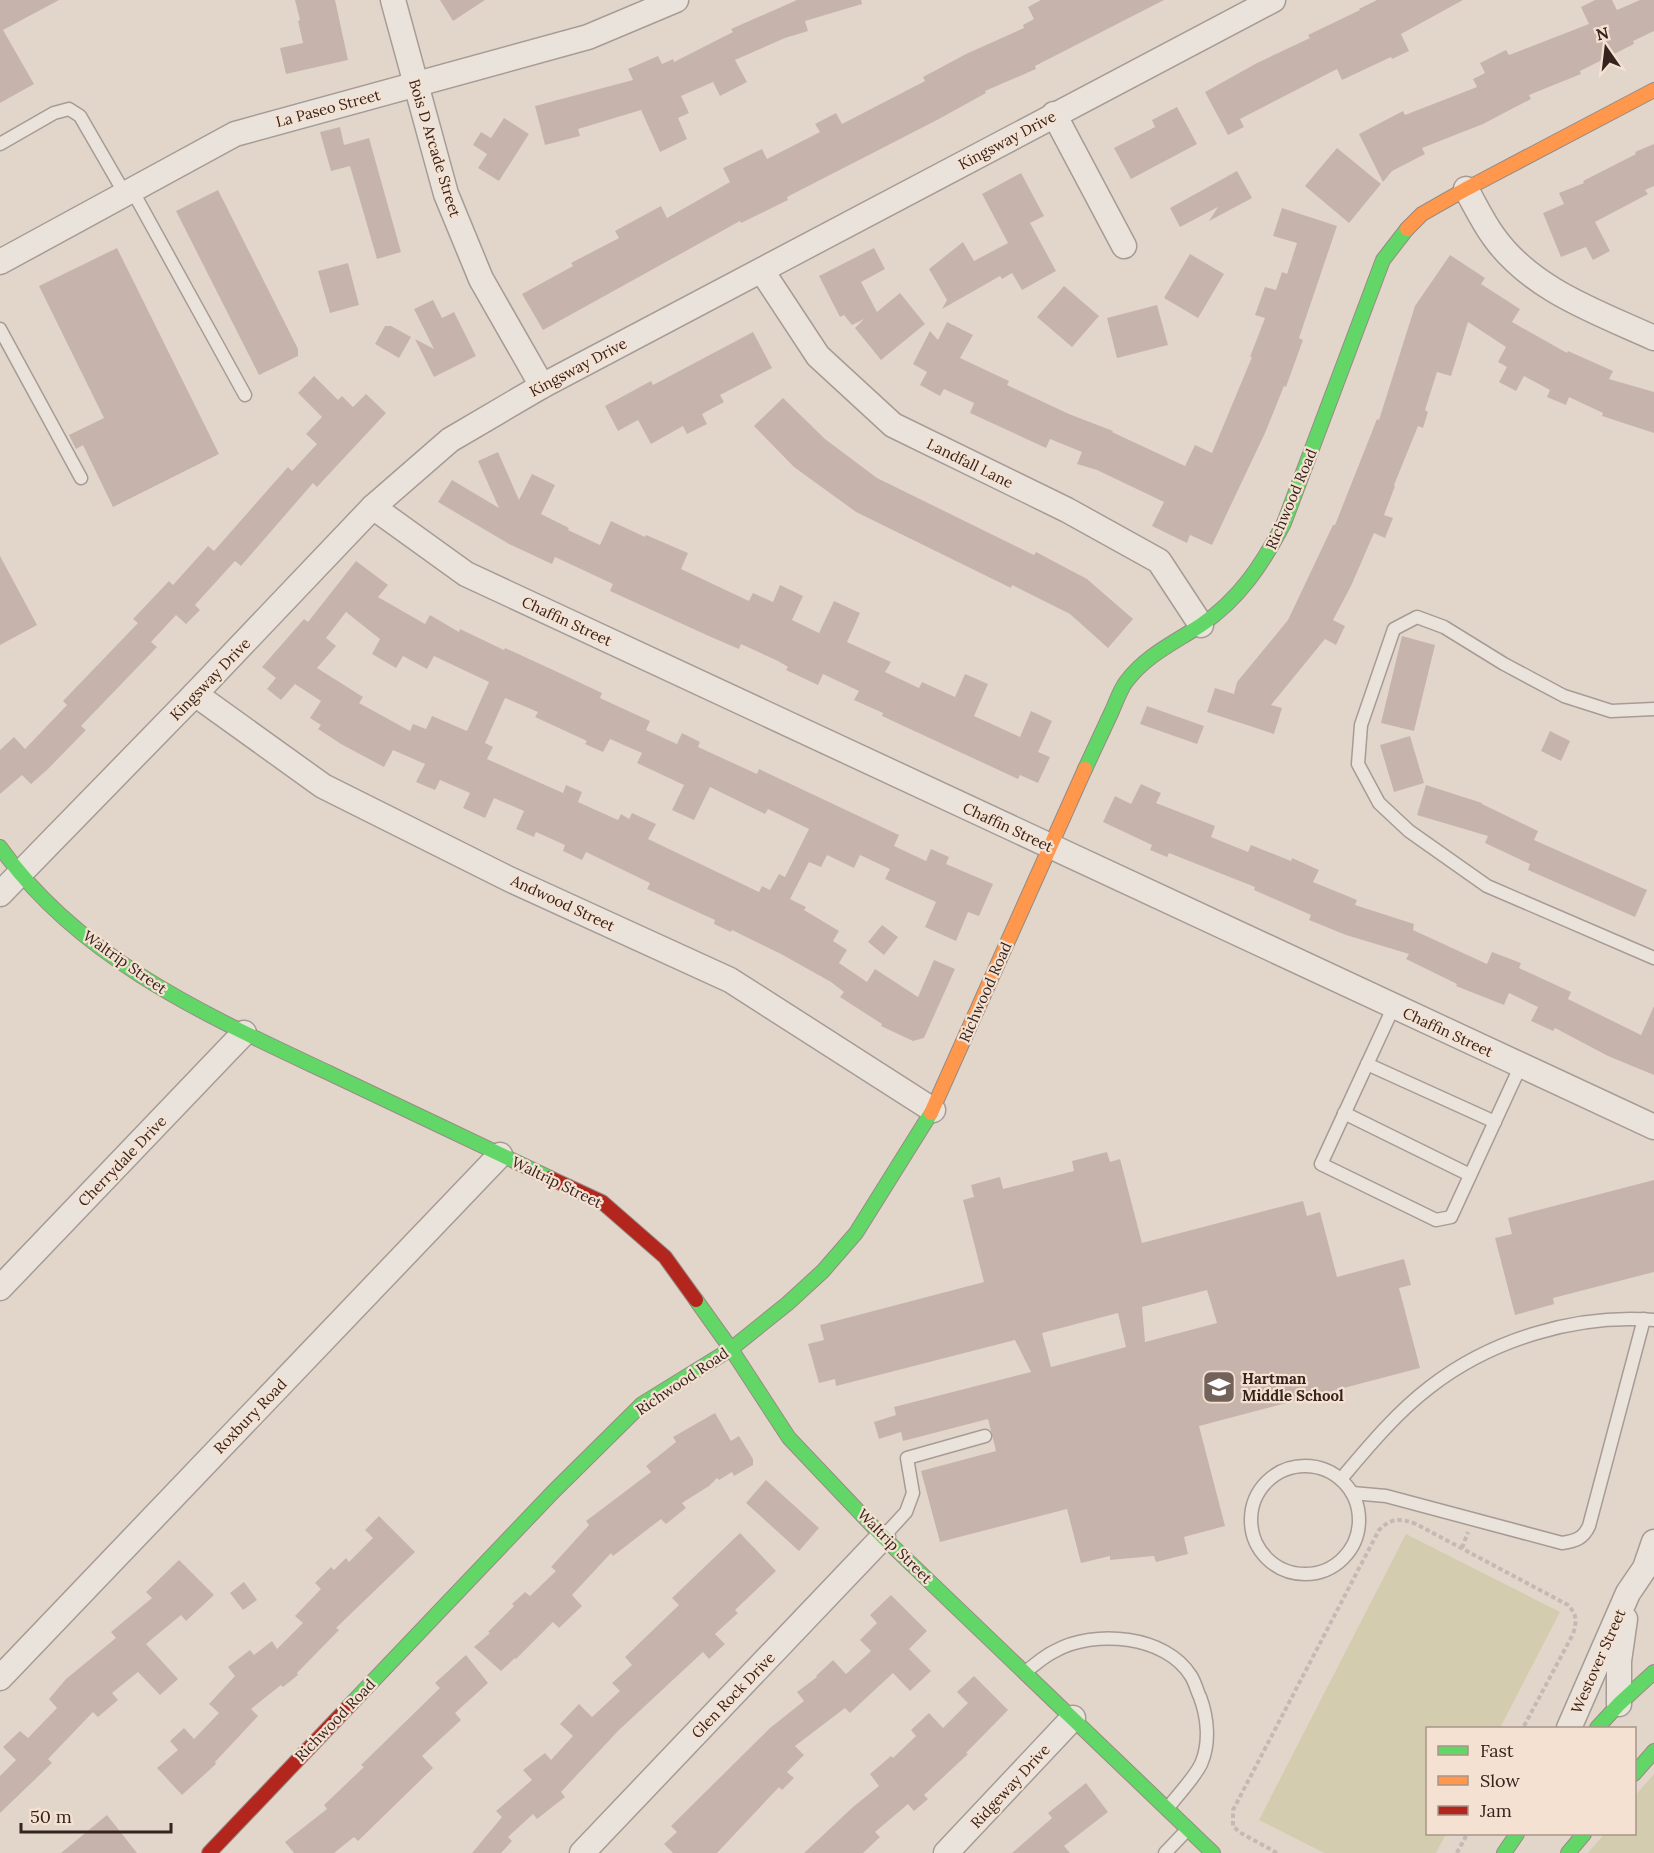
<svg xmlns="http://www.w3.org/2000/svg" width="1654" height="1853" font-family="Lora,serif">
<rect width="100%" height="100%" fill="#e2d6cb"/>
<g fill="#d4ccae">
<polygon points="1406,1534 1560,1612 1500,1728 1428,1728 1428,1834 1446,1834 1436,1853 1324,1853 1259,1820"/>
<polygon points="1654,1774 1654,1853 1588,1853 1604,1834 1634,1834 1635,1796"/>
</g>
<g fill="#c6b4ac" fill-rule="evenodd">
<polygon points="0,0 59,0 3,30 34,84 0,103"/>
<polygon points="295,0 335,0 348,60 286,74 280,48 303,43 298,21 300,20"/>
<polygon points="440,0 485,0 453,21"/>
<polygon points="797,0 861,0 862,4 805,21 808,31 785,38 735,60 747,82 720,96 713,82 681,96 689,113 678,118 687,139 660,152 641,110 578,129 580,136 545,145 535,106 633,80 628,69 658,56 662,64 673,59 674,62 733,32 731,29"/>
<polygon points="1041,0 1164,0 1035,66 1036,69 985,91 986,93 937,120 787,197 788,200 741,223 740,221 543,330 522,294 573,266 571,263 619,238 615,231 661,206 667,218 730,182 723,168 762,149 767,159 820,132 815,124 836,113 842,124 925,81 923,77 966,54 1024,28 1023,25 1034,19 1028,7"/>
<polygon points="1377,0 1463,0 1401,34 1409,51 1392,59 1391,57 1342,80 1337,69 1240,119 1244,127 1228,135 1205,92 1257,63 1310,38 1308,35 1360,10 1359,9"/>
<polygon points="1595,0 1612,0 1617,10 1640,0 1654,0 1654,31 1633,41 1634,44 1580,71 1581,74 1529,95 1531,99 1483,124 1422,148 1425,154 1392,171 1383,182 1359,134 1403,111 1405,115 1477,87 1473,79 1485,73 1480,63 1506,50 1509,55 1589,24 1581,7"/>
<polygon points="1177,107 1197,144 1131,179 1114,148 1155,127 1152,120"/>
<polygon points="504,118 529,134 499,181 478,168 487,154 473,145 481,132 491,138"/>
<polygon points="340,127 344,145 369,138 401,252 377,259 350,166 331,171 320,132"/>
<polygon points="1654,144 1654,186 1645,190 1648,194 1595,222 1610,251 1593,260 1586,247 1561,257 1543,213 1564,204 1559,193 1584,183 1583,181 1636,154 1635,152"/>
<polygon points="1337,148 1381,184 1349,223 1305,186"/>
<polygon points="1237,171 1252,198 1209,221 1218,207 1180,227 1170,208"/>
<polygon points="1021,173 1044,216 1030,223 1056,271 1022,290 1012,273 1002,279 1000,276 942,309 947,300 929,269 963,242 974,261 1008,243 982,194"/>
<polygon points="218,190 298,349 298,356 259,375 176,211"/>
<polygon points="1282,208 1337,226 1299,338 1303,340 1286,387 1284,386 1265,433 1212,545 1190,535 1187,543 1152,526 1164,502 1097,470 1077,464 1082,452 1050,439 1046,448 970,413 974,403 944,389 940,396 920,385 927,372 913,364 930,331 938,340 947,322 973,335 960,358 1009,381 1007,385 1069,414 1113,431 1112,432 1185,466 1195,445 1212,453 1252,357 1250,357 1265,318 1255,315 1265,287 1276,290 1282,272 1287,274 1297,243 1273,236"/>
<polygon points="117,248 219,454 113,507 83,445 76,449 69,435 104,418 39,286"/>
<polygon points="874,248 885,269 861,282 877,312 900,293 925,324 881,360 855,328 864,319 852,325 844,315 840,317 819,276"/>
<polygon points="1190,254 1224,274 1198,318 1164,298"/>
<polygon points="1450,255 1485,278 1481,284 1520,309 1512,322 1567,353 1568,351 1613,371 1609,379 1654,392 1654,433 1602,416 1603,413 1569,397 1566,405 1547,397 1550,390 1524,376 1516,391 1499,382 1507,367 1498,362 1506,347 1468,322 1451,376 1437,372 1425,410 1428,412 1423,428 1418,426 1394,485 1395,486 1384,515 1393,518 1385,538 1374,533 1351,586 1333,620 1345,626 1336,645 1325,639 1271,705 1282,708 1274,734 1207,712 1215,688 1234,694 1237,682 1288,620 1333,525 1335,525 1377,419 1379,420 1415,306"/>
<polygon points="348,263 359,305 330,313 318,271"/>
<polygon points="1064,286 1099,316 1072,347 1037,317"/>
<polygon points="433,300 442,318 454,312 476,356 434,377 415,339 434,349 414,309"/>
<polygon points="1157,305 1168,345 1117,358 1107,318"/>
<polygon points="385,326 391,326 411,337 399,358 375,344"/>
<polygon points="753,332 772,368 720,395 724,402 702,414 707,424 687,434 683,426 651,444 638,420 618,431 605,406 651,381 653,385"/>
<polygon points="314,376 338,400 342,396 353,407 366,394 386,413 317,487 313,483 241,566 235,561 195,605 200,610 186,624 176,615 151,642 157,647 81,726 86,730 48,769 31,784 22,775 0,794 0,750 14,737 25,749 67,705 63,701 138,623 133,619 169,581 173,585 208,546 214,551 288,467 292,471 317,444 306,434 322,417 298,393"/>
<polygon points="783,398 825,439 877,478 1034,555 1036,552 1087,579 1133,619 1108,648 1070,614 1012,585 1011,588 856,512 794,467 754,426"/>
<polygon points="498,452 519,500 532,474 555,485 541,514 569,528 568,530 600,545 611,521 645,537 646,535 688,553 681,569 749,601 753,593 773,602 780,585 803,596 792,620 819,633 834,601 860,613 847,642 891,662 885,672 919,688 922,682 955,697 965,674 988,684 974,716 1020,737 1031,711 1052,721 1038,752 1050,757 1038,783 1020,775 1018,779 882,716 883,713 854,700 859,691 823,674 818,685 786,670 788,667 778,661 741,644 739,649 711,637 610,591 613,584 555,557 552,564 509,544 438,502 452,480 499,508 478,461"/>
<polygon points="0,556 37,625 0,645"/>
<path d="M356,561L388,585L378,597L425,624L430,615L459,632L460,629L504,650L505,648L551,669L602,693L600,698L650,721L646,730L677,744L682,733L700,742L698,747L757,774L759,769L899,835L894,846L926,861L931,849L949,857L946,864L993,884L979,916L968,912L956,941L925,927L936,902L885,879L890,869L860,855L854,868L827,855L821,867L809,862L790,899L806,907L804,910L839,931L833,941L847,950L839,963L867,982L875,969L918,997L934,960L955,969L924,1038L913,1041L881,1026L882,1024L840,997L844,992L831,982L781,954L732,930L731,932L714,924L715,920L647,889L650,883L586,852L582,860L563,851L565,845L536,832L534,837L516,829L524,811L494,798L485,818L463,808L470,793L440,780L435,790L416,782L425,764L393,750L384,767L341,744L318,729L321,725L310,718L321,701L295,684L281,700L267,689L276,678L262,667L304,619L308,622ZM346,612L380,639L372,654L396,668L403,656L427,669L434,656L489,682L467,731L432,716L426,729L413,724L410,731L359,703L363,697L317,668L336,646L326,638ZM505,698L538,712L535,717L587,741L585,744L603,752L610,739L642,753L637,763L684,785L672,810L694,820L710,787L765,814L768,809L809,829L785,877L779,874L770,890L762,886L759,892L648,839L656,824L632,813L629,819L621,814L618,820L578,802L582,792L566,785L563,793L487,759L493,747L485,743Z"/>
<polygon points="1402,636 1435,645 1414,731 1381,723"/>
<polygon points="1147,706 1204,726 1197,744 1140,724"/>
<polygon points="1550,731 1570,741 1561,761 1541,751"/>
<polygon points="1410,736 1424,783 1394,792 1380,745"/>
<polygon points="1141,784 1161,793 1156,803 1215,826 1211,837 1248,852 1251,845 1291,861 1292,858 1319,870 1313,882 1357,900 1355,905 1414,924 1413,930 1487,964 1492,952 1521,963 1519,968 1571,992 1568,999 1641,1035 1654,1006 1654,1075 1608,1056 1555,1028 1553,1031 1531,1021 1538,1007 1509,993 1504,1005 1456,986 1457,984 1406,959 1409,954 1346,935 1309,920 1311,915 1254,890 1255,887 1169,853 1167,857 1150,850 1152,845 1103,822 1115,796 1131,804"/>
<polygon points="1426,785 1482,803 1482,804 1538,831 1534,840 1647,890 1635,917 1528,870 1530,864 1485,843 1488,836 1417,815"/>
<polygon points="882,925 898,937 884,955 868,942"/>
<path d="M1107,1152L1110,1162L1120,1159L1142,1243L1303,1201L1307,1216L1320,1212L1337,1277L1404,1259L1411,1285L1399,1288L1420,1368L1199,1426L1225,1526L1184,1537L1188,1554L1156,1562L1154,1556L1110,1560V1556L1081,1563L1067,1509L940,1542L921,1471L996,1451L988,1419L903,1441L901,1432L879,1439L874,1422L896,1415L894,1407L1031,1372L1015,1340L836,1386L835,1379L819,1383L808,1344L824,1340L820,1325L984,1282L963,1200L974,1197L971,1185L1000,1177L1003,1189L1074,1171L1072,1161ZM1207,1290L1217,1323L1145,1342L1142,1307ZM1118,1313L1126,1347L1051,1367L1042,1333Z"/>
<polygon points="1654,1180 1654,1272 1553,1298 1554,1304 1515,1315 1495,1238 1512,1234 1508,1218"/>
<polygon points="715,1413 731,1441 739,1436 753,1459 753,1465 734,1476 732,1472 719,1480 717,1478 709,1486 682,1503 686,1508 666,1524 661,1519 613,1556 611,1553 572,1595 582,1606 559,1628 553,1622 516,1659 515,1658 501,1671 474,1647 490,1633 488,1632 514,1606 512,1604 525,1592 530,1596 556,1571 551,1567 589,1525 586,1521 651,1472 646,1466 676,1442 673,1437"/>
<polygon points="766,1480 819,1528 799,1551 746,1503"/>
<polygon points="379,1516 415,1552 336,1628 339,1630 297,1673 298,1675 283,1687 281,1685 251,1709 258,1716 215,1762 216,1764 182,1795 157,1768 178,1750 170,1741 184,1728 194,1739 219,1713 209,1704 235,1676 228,1667 250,1650 254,1655 272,1641 277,1649 303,1623 295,1616 321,1589 315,1583 331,1567 334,1570 346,1558 349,1562 373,1538 365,1530"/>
<polygon points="740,1533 776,1571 735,1610 738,1613 715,1634 725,1644 709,1659 703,1652 618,1731 561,1792 565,1797 537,1819 533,1814 508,1837 512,1841 501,1853 472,1853 502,1817 496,1811 532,1780 523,1770 545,1753 551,1760 573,1736 560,1724 579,1704 592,1717 620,1691 612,1683 632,1665 625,1657 679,1605 672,1598"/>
<polygon points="179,1560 214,1595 186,1621 181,1615 146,1644 178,1679 160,1695 138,1672 112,1693 118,1700 98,1717 93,1712 48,1759 52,1763 0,1813 0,1776 16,1760 3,1747 20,1731 28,1738 57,1708 49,1699 66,1679 116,1638 111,1632 152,1598 146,1592"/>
<polygon points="244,1582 257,1600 243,1610 230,1593"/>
<polygon points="891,1595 927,1631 909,1649 931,1671 910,1691 893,1673 850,1713 845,1708 795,1746 804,1755 787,1772 794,1778 782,1790 779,1787 717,1853 673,1853 664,1844 677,1832 671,1826 770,1728 804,1701 797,1692 817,1677 816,1676 833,1660 846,1674 871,1651 860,1640 877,1623 870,1615"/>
<polygon points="466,1655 488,1683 455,1713 461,1720 422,1756 433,1768 358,1841 354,1837 334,1853 294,1853 285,1842 327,1809 324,1805 364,1767 361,1765 440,1688 435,1683"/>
<polygon points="974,1676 1008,1710 966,1753 968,1754 924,1795 928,1799 914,1811 908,1804 875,1832 880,1837 863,1853 804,1853 853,1807 879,1786 870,1774 891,1756 893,1758 916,1736 911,1730 929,1713 943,1728 968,1703 957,1692"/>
<polygon points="1086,1783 1108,1812 1064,1846 1070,1853 1012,1853 1052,1818 1048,1813"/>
<polygon points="107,1815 137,1853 61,1853"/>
</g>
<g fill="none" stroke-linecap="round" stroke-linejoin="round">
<defs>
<g id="lane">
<polyline points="0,144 54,113 69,109 80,116 125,194"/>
<polyline points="132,190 245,395"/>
<polyline points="0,329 81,478"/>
<polyline points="1654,709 1611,711 1564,696 1504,664 1444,627 1417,617 1394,629 1361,725 1358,764 1379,803 1409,831 1487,886 1654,958"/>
<polyline points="1394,1006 1321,1164 1436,1220 1451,1217 1521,1065"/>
<polyline points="1367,1064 1495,1122"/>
<polyline points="1344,1113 1470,1175"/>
<circle cx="1305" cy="1520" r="54"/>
<path d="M1341,1479C1368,1447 1396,1413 1430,1387C1492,1339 1576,1314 1654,1320"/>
<path d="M1352,1493L1386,1496L1562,1543C1575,1541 1583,1539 1589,1526L1644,1319"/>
<polyline points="884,1536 906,1512 913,1493 907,1458 985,1436"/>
<path d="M1025,1672C1035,1665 1044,1656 1055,1651C1094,1629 1166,1635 1191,1676C1195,1682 1197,1691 1200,1697C1208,1718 1210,1744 1201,1764C1193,1780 1178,1794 1168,1808"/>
<polyline points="1165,1853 1187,1830"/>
</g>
<g id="street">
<polyline points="393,0 446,194 481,279 542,386"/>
<polyline points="1054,114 1124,246"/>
<path d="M1466,189C1475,205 1483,222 1494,237C1532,290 1597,312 1654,338"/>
<polyline points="0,262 235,134 588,37 676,0"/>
<polyline points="762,271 818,356 893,425 1067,510 1159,561 1201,625"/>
<polyline points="373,507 466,574 1654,1127"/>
<polyline points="195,694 323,786 509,879 730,980 933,1110"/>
<polyline points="0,894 195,694 373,507 450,440 542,386 1273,0"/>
<polyline points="0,1288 244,1033"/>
<polyline points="0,1678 500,1155"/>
<polyline points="1619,1704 1619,1661 1625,1619"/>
<polyline points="1569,1728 1628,1593 1645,1568 1654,1542"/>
<polyline points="582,1853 883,1537"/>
<polyline points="946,1853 1073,1718"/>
</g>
<g id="fast">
<path d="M1085,769C1094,750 1103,730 1112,711C1116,702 1120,690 1126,682C1146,655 1174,643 1201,625C1240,599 1263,563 1284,523L1383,260L1407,229"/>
<path d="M0,847C79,959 208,1016 329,1073C403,1108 476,1143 550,1178"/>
<polyline points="696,1300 731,1349 789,1438 883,1537 1213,1853"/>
<polyline points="351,1704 553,1492 642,1404 731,1349 787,1304 823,1271 856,1233 931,1113"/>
<polyline points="1597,1728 1619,1704 1654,1672"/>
<polyline points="1634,1774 1654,1751"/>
<polyline points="1504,1853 1517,1834"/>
<polyline points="1568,1853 1584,1834"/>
</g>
<g id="slow">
<polyline points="1407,229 1422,214 1466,189 1654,90"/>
<polyline points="931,1113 1085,769"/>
</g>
<g id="jam">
<polyline points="550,1178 602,1202 665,1257 696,1300"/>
<polyline points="209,1853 351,1704"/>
</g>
</defs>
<use href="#lane" stroke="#a79c95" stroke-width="15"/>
<use href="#street" stroke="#a79c95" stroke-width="27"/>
<use href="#fast" stroke="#978b84" stroke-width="16"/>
<use href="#slow" stroke="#978b84" stroke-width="16"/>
<use href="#jam" stroke="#978b84" stroke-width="16"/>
<g stroke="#c3bab3" stroke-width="4" stroke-dasharray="4.5 3" stroke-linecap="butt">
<polyline points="1462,1548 1468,1532"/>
<path d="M1277,1853L1239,1832L1233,1826V1810L1379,1530C1391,1518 1400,1518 1416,1524L1568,1605C1577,1615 1577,1621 1573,1634L1523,1728"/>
<polyline points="1457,1853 1467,1834"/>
</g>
<use href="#lane" stroke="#eae3dc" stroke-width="12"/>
<use href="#street" stroke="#eae3dc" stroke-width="24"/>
<use href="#fast" stroke="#63d668" stroke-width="14"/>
<use href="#slow" stroke="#ff974d" stroke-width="14"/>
<use href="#jam" stroke="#b3261e" stroke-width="14"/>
</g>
<defs>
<symbol id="school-square" viewBox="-11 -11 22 22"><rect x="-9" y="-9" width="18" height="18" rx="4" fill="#72625a" stroke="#f4e1d1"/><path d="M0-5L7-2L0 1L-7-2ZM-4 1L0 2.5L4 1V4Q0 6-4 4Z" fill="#fff"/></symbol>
</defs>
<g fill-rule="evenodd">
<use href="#school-square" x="1200" y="1368" width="38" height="38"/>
</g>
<g text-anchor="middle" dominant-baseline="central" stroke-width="4.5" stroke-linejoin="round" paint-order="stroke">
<g font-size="15" fill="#35231d" stroke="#f4e1d1">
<text transform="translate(328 108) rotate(-15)">La Paseo Street</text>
<text transform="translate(1007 140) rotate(-28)">Kingsway Drive</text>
<text transform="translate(435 148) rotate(73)">Bois D Arcade Street</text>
<text transform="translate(578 367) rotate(-28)">Kingsway Drive</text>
<text transform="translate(970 463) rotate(26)">Landfall Lane</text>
<text transform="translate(1291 499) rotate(-67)">Richwood Road</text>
<text transform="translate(567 621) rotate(25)">Chaffin Street</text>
<text transform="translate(210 679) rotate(-46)">Kingsway Drive</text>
<text transform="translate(1008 827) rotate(25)">Chaffin Street</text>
<text transform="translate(563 903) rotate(25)">Andwood Street</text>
<text transform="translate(125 962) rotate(35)">Waltrip Street</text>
<text transform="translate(985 992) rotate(-66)">Richwood Road</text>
<text transform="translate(1448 1032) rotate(25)">Chaffin Street</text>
<text transform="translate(122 1161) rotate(-46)">Cherrydale Drive</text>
<text transform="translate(557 1182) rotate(26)">Waltrip Street</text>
<text transform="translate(682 1381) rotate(-34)">Richwood Road</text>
<text transform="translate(250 1416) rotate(-46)">Roxbury Road</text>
<text transform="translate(895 1546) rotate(45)">Waltrip Street</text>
<text transform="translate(1598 1661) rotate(-66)">Westover Street</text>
<text transform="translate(733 1695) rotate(-46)">Glen Rock Drive</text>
<text transform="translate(335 1720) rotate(-46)">Richwood Road</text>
<text transform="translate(1010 1786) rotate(-47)">Ridgeway Drive</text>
</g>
<g font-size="15" font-weight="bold" fill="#35231d" stroke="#f4e1d1" text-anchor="start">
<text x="1242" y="1378">Hartman<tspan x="1242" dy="17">Middle School</tspan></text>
</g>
</g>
<rect x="1426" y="1727" width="210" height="108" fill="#f4e1d1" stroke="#a89589" stroke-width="1.5"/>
<rect x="1438" y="1746" width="30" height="9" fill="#63d668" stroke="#a89589" stroke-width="1.5"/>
<text x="1480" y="1757" font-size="18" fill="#35231d">Fast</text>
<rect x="1438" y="1776" width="30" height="9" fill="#ff974d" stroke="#a89589" stroke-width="1.5"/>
<text x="1480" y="1787" font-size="18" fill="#35231d">Slow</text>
<rect x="1438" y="1806" width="30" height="9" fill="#b3261e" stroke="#a89589" stroke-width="1.5"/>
<text x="1480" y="1817" font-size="18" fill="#35231d">Jam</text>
<g transform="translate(1606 48) rotate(346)" stroke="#f4e1d1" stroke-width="4.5" paint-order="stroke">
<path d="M0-4.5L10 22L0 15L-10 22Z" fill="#35231d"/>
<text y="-9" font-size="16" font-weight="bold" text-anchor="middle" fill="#35231d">N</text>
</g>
<path d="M21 1823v9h150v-9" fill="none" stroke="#35231d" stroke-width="3"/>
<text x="30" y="1823" font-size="18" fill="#35231d" stroke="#f4e1d1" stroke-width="4.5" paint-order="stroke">50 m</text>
</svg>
